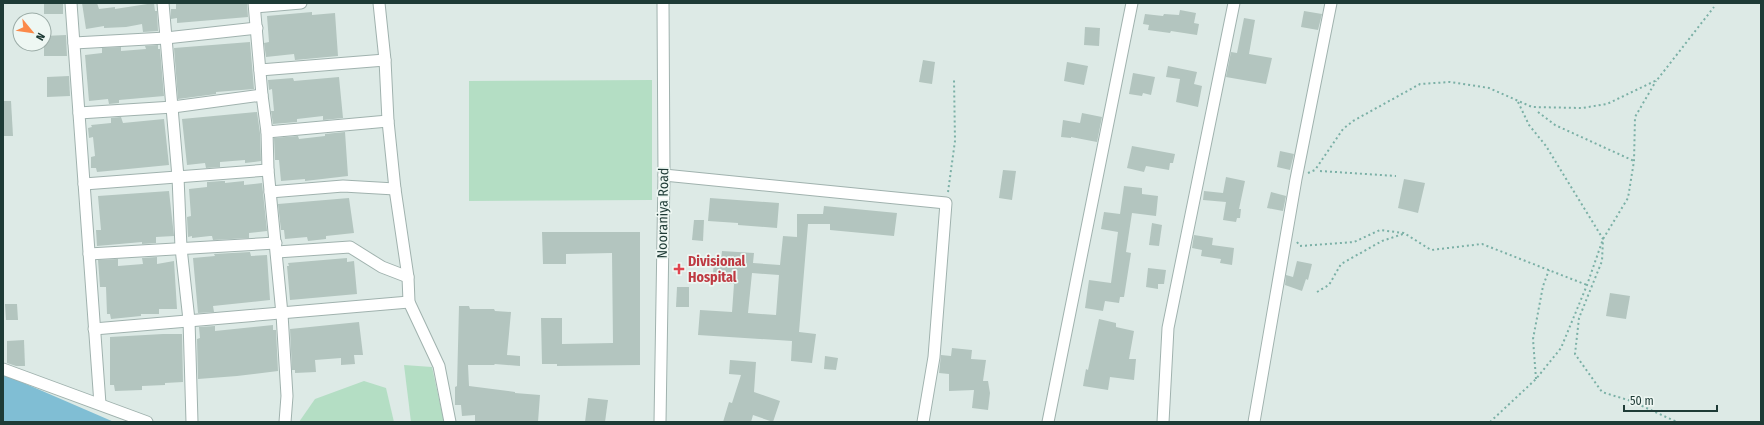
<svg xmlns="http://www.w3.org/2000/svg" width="1764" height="425" font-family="'Fira Sans Condensed',sans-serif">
<rect width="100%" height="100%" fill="#ddeae6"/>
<g fill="#b4dec4">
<polygon points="652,80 652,200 469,201 469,81"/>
<polygon points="404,365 432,367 444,422 411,422"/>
<polygon points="364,381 386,388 394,422 299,422 315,399"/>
</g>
<polygon fill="#80bed4" points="3,374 114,422 3,422"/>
<g fill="#b3c5bf" fill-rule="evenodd">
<rect x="44" y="3" width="19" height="11"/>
<polygon points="82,3 97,3 99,9 115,7 115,9 154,3 155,11 157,11 158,31 143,32 142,24 126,27 104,28 104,26 86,29"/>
<polygon points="176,3 247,3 248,17 177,23 177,18 171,19 171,9 176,9"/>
<polygon points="1180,10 1196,13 1194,23 1199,24 1197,35 1171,31 1170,33 1148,30 1149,25 1143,24 1145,14 1163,16 1164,14 1179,15"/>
<polygon points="1304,11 1322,14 1318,30 1301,27"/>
<polygon points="312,12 312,15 335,13 338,56 295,60 294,54 266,57 264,43 269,42 267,16"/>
<polygon points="1244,18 1255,20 1249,54 1272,58 1266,84 1226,77 1231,52 1237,53"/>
<polygon points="1085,27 1100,28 1099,46 1084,45"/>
<polygon points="66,35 67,56 44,56 44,36"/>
<polygon points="250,42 254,89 216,92 216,94 178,99 174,48"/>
<polygon points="158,45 158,49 160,49 164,96 119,100 119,103 109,104 108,99 89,101 85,55 102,53 102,48 121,47 121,51 146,49 145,46"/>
<polygon points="923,60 935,62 932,84 919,82"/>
<polygon points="1067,62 1088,66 1084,85 1064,81"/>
<polygon points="1168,66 1197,72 1194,84 1202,86 1198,107 1176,102 1180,79 1166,77"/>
<polygon points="1133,73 1155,77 1151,95 1143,93 1142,96 1129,94"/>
<polygon points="69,76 70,96 47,97 47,77"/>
<polygon points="339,77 343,118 323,120 323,116 297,119 297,122 273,124 271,111 274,111 272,89 269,90 268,80 293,78 294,81"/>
<polygon points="3,101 11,101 13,136 3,136"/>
<polygon points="257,112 260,133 261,161 245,163 245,160 220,162 220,167 206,168 205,163 187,165 182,119"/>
<polygon points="1082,113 1102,117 1097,142 1071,137 1071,138 1061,137 1063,120 1080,123"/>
<polygon points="121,117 123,123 164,119 169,165 97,172 96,168 91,168 91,157 95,156 93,137 89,138 88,128 92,127 91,125 111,123 111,118"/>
<polygon points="345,132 348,176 305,181 305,179 281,181 279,160 275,160 274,138 298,136 299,139 325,136 325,134"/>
<polygon points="1132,146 1175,154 1173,163 1170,163 1169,170 1146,166 1144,172 1127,168"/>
<polygon points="1280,151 1294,154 1290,170 1277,167"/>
<polygon points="1003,170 1016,171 1012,200 999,198"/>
<polygon points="1226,177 1245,181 1239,209 1241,209 1240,218 1237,218 1236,222 1223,220 1226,202 1203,200 1204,191 1223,193"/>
<polygon points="1404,179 1425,183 1418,213 1398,208"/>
<polygon points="222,181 225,181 225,183 244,181 244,185 262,183 267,231 249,233 249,238 213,240 212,236 210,236 192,238 192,236 188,237 187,217 191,216 189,189 207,187 207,182"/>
<polygon points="1124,186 1142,188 1142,194 1158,196 1156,216 1132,213 1126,252 1131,253 1124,297 1120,297 1119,303 1105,301 1103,311 1085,308 1089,280 1111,283 1118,232 1101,229 1104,212 1120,214"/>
<polygon points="169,191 174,236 156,237 156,243 142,244 142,242 97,246 96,230 101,230 98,196"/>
<polygon points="1271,192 1286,196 1283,211 1267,208"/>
<polygon points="349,198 354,233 326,236 326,239 308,241 307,237 285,239 284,230 281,230 278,204"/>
<polygon points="710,198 779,203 777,228 738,225 738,223 708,221"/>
<path d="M824,206L897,213L894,236L830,230V224H808L799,332L816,334L812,363L791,361L792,341L698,335L700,310L732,312L734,284L719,283V274H713L714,260H721L722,251L754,253L753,263L780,265L783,236L797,237V214H823ZM752,273L779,275L776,315L748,313Z"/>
<polygon points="694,220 704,220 703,241 692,240"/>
<polygon points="1152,223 1162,225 1159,246 1149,245"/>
<polygon points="542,232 640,232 640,365 557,366 557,364 542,364 541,318 562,318 562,344 613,343 612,253 566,254 566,264 543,264"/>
<polygon points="1194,235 1213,238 1212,245 1234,248 1232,265 1220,263 1221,259 1201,256 1202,250 1192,248"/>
<polygon points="250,252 251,256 267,255 270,300 213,306 214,312 198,313 193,258 215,256 214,254"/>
<polygon points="157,257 157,264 174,261 177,309 159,309 159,314 141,314 141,316 111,319 110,314 107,314 106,287 100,287 98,260 118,259 118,266 143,264 142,258"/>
<polygon points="347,258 347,262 354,261 357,294 290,300 287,266 289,266 288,263"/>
<polygon points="1297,261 1312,264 1308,280 1306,279 1302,291 1285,285 1286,275 1293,277"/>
<polygon points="1148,268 1166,270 1164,284 1158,284 1158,289 1146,287"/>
<polygon points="677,287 689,287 689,307 676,307"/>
<polygon points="1610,293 1630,296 1626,319 1606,316"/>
<polygon points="5,304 17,304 18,320 6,320"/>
<polygon points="459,306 469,306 470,309 494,309 495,311 511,312 507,355 520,356 520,366 495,364 494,365 468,365 469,386 515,392 515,393 540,395 538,422 475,422 475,415 462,416 461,405 455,405 455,387 457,386"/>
<polygon points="1099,319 1116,323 1116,327 1134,331 1129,359 1136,359 1134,380 1110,377 1108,390 1083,386 1086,369 1088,370"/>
<polygon points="359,322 363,355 354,355 355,364 341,365 341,358 315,360 316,372 295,373 295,370 292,370 290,329"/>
<polygon points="273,325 273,330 276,330 278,371 237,376 198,379 197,339 200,338 199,327 215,326 215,331"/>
<polygon points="163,334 182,334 183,382 165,383 165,385 142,386 142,390 115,391 114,385 110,385 110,337"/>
<polygon points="24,340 25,366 16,366 7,363 7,341"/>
<polygon points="952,348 972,350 971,359 986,360 983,381 988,381 990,393 988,410 972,408 974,390 949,391 949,374 939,373 941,355 951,356"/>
<polygon points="825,356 838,358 836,370 824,369"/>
<polygon points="730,360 756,362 754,392 780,401 773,422 753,415 751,422 723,422 729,402 732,403 741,375 729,374"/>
<polygon points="588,398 608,400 605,422 585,422"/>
</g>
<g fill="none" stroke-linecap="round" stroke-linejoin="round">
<defs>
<g id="street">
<polyline points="71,3 100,404"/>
<polyline points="163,3 178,177 181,248 189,320 192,422"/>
<polyline points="254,3 262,95 267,132 268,170 282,314 287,396 285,422"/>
<polyline points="379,3 385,60 388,121 395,189 408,277 409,302 439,366 450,422"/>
<polyline points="255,7 301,3"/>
<polyline points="74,43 166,38 257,28"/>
<polyline points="260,70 385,60"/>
<polyline points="79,113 173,107 262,95"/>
<polyline points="267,132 388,121"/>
<polyline points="664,175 946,203 934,357 923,422"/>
<polyline points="84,184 268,170"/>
<polyline points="270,192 343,186 395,189"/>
<polyline points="277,252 350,247 382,267 408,277"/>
<polyline points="89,254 276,243"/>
<polyline points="94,329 409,302"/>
<polyline points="3,369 147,422"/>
<polyline points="660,422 664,175 663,3"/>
<polyline points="1048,422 1132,3"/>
<polyline points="1163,422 1168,328 1234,3"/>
<polyline points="1254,422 1296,179 1331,3"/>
</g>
</defs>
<use href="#street" stroke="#a0b2ae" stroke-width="13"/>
<g stroke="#7bb0a6" stroke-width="2" stroke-dasharray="2 3" stroke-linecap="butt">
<polyline points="1518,102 1529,125 1546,146 1603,239 1602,261 1579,318 1575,354 1602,392 1631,401 1677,422"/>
<polyline points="1538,112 1555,125 1634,161"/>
<polyline points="1320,171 1396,176"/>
<polyline points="1308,173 1315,170 1343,129 1353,121 1420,84 1450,82 1489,88 1532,107 1582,108 1607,104 1657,80 1714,7"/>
<polyline points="948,192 955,141 954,79"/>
<polyline points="1297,242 1300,246 1354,242 1380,230 1404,233 1431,250 1482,244 1587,285"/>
<polyline points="1317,292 1329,285 1341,264 1382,241 1403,234"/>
<polyline points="1536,379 1533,339 1543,286 1549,270"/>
<polyline points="1490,422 1536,379 1561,348 1587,285 1603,239 1628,198 1634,161 1635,117 1656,81"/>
</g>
<use href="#street" stroke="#fff" stroke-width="11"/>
</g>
<path fill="#e0444e" stroke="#eef7f3" stroke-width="1.5" d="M677 263h4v4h4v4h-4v4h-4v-4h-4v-4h4z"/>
<g text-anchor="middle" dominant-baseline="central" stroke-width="3.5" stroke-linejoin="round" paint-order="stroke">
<g font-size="14" fill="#1e3b36" stroke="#eef7f3">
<text transform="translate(663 213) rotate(-89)">Nooraniya Road</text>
</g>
<g font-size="14" font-weight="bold" fill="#be3a42" stroke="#eef7f3" text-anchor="start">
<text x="688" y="261">Divisional<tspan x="688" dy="16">Hospital</tspan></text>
</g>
</g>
<rect width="1764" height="425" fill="none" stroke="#1e3b36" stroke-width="8"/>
<g transform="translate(32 32) rotate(119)"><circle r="19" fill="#eef7f3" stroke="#9baca7"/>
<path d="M0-3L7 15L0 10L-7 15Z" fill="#fb894a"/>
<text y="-6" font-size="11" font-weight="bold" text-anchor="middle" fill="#1e3b36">N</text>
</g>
<path d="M1624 405v6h93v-6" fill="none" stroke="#1e3b36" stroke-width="2"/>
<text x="1630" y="405" font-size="12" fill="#1e3b36" stroke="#eef7f3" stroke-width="3" paint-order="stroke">50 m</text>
</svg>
